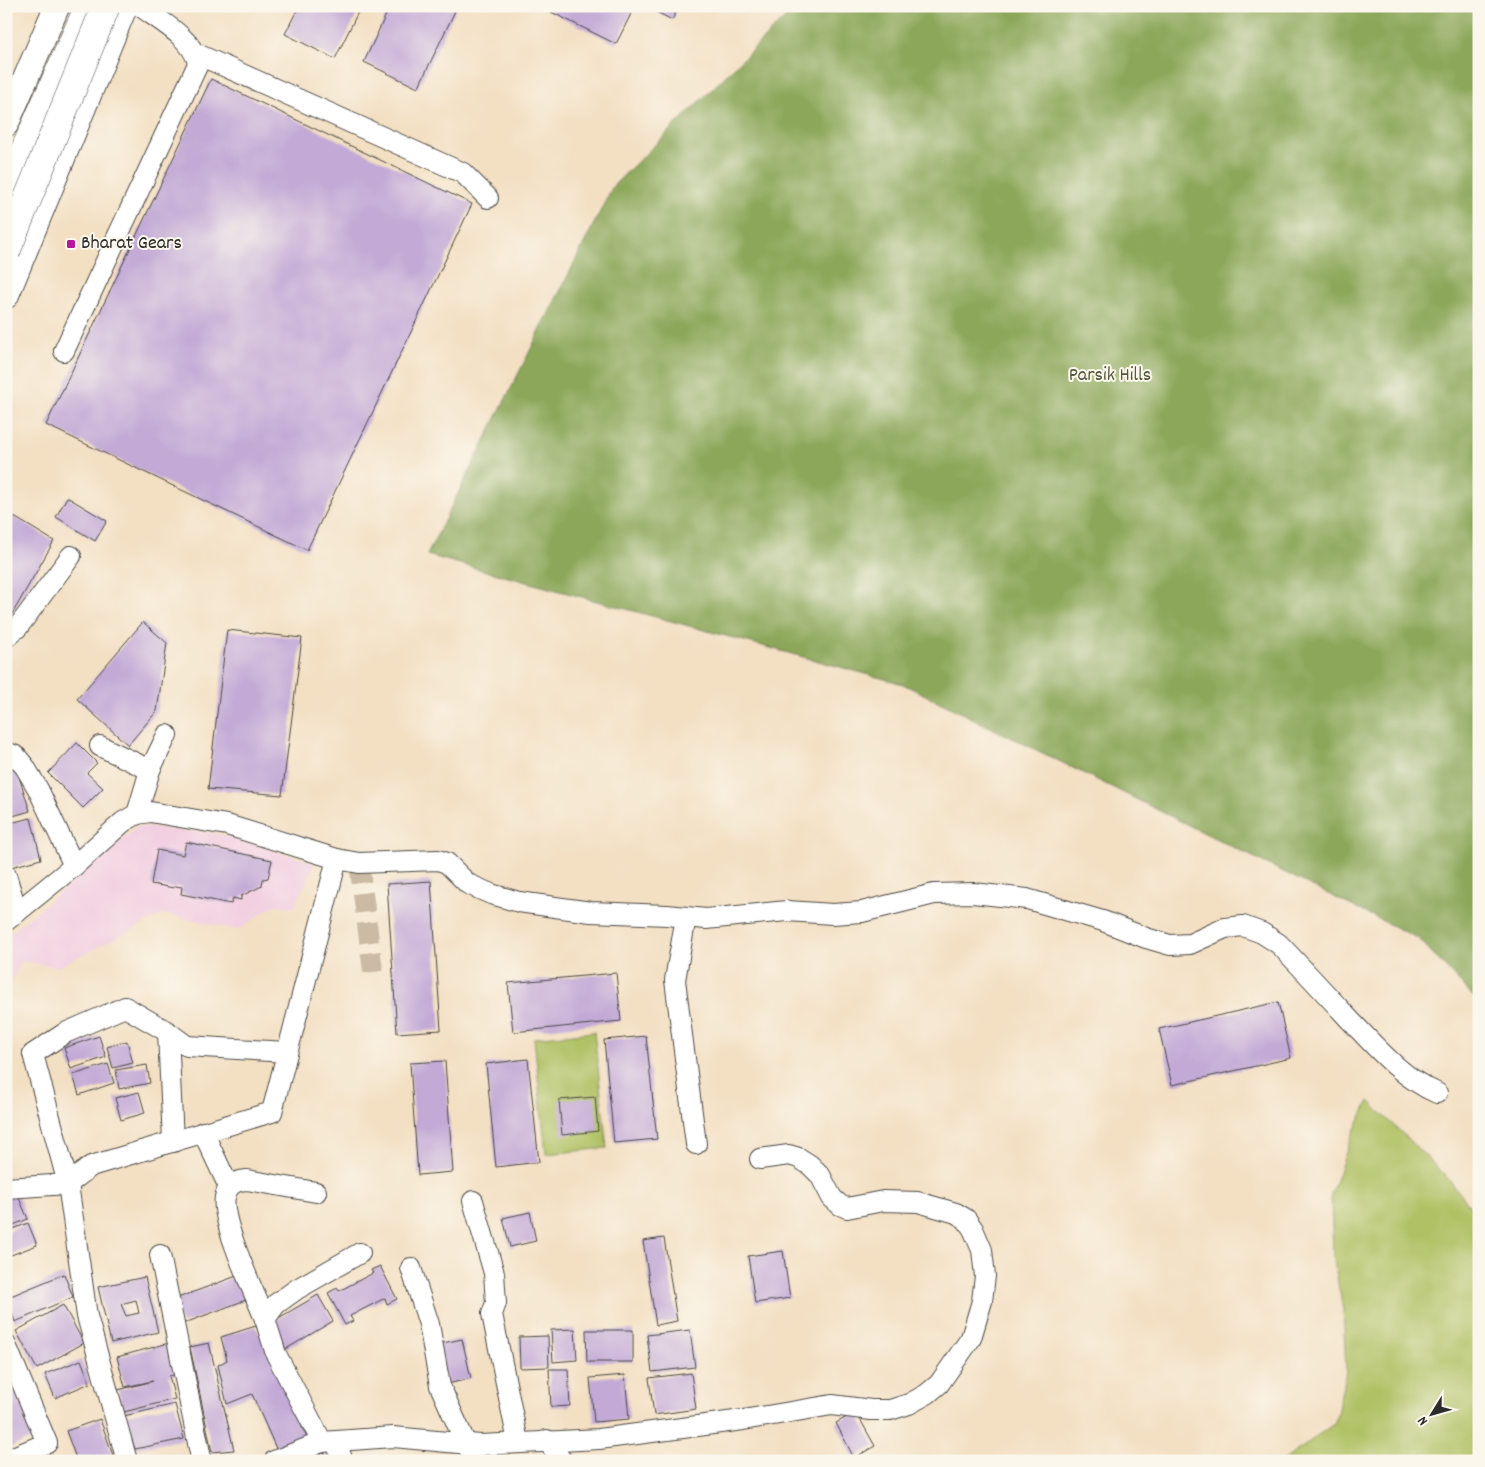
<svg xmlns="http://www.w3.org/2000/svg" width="1485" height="1467" font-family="Dekko,sans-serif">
<rect width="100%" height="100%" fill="#fbf7ec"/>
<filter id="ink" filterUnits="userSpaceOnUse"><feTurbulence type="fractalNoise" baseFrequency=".02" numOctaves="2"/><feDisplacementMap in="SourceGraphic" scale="10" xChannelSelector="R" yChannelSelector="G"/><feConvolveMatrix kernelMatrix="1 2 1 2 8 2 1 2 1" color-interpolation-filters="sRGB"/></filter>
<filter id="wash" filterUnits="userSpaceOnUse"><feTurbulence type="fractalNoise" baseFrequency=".0096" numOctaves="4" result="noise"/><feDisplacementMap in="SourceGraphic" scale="20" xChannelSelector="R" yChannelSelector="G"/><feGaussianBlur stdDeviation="1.12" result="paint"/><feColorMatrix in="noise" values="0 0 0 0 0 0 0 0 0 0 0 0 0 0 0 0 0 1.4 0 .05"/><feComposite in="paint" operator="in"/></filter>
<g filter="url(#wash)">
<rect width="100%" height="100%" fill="#f3dfc2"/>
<polygon fill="#f2cfe1" points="138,826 220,834 315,863 295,907 274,905 238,930 164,914 58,967 22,961 6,991 6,937"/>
<g fill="#b0c165" stroke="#6e7648">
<polygon points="594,1032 607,1148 546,1154 534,1038"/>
<polygon points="1369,1101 1446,1176 1479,1217 1479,1461 1283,1461 1335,1423 1346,1371 1343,1310 1333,1255 1331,1194 1353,1133"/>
</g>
<polygon fill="#8ca75a" stroke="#5c6942" points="797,6 1479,6 1479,1003 1419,939 903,684 427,555 613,186"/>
<g id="blocks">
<g fill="#c2a9d6" fill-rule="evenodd">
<polygon points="299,6 361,6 335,59 285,34"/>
<polygon points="390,6 451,6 456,9 418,88 364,62"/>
<polygon points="539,6 635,6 616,44"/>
<polygon points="645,6 679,6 672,20"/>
<polygon points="211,79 472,204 307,550 46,425"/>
<polygon points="67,497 107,521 95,541 56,517"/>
<polygon points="6,512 54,541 11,616 6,613"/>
<polygon points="143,622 167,643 157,711 128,745 77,699"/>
<polygon points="227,630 302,638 282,795 208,789"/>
<polygon points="77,743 97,763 87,773 103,788 83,808 48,773"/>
<polygon points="13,758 30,811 6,818 6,760"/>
<polygon points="31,818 41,859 11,867 6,849 6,824"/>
<polygon points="186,842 272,860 268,878 263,879 262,886 241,896 241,900 233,898 231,904 181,894 182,887 175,886 174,888 151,884 157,850 183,855"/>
<polygon points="431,881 441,1030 397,1033 387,884"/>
<polygon points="616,973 621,1021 513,1032 508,983"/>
<polygon points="1278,1002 1291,1058 1172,1085 1159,1029"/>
<polygon points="99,1036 106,1057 71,1069 64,1048"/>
<polygon points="646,1036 657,1139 614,1143 604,1040"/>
<polygon points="127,1041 133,1063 113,1068 107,1047"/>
<polygon points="528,1059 539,1162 496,1167 486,1064"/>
<polygon points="445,1061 453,1172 418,1175 410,1063"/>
<polygon points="108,1064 114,1083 79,1095 73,1075"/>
<polygon points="147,1065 150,1083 119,1089 116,1070"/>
<polygon points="139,1092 145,1113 121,1120 115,1098"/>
<polygon points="595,1097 598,1131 562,1135 559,1100"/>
<polygon points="16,1191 28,1219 6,1228 6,1195"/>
<polygon points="530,1212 536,1241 510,1247 503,1218"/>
<polygon points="28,1223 37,1245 6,1257 6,1232"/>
<polygon points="664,1238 677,1321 656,1325 643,1241"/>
<polygon points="783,1251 790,1298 755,1303 748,1256"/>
<polygon points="380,1266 397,1299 387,1304 385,1298 350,1316 353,1321 345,1325 328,1293 337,1288 339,1291 373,1273 371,1270"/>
<polygon points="64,1274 73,1297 15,1322 6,1298"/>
<polygon points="242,1274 251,1298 182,1324 172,1300"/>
<path d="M145,1277L158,1332L111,1343L98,1287ZM136,1300L139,1313L126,1316L121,1304Z"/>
<polygon points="318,1295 333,1321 286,1349 270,1323"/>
<polygon points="63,1305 84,1343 37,1369 16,1331"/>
<polygon points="256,1326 308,1440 278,1453 252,1394 227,1404 218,1365 227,1360 221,1337"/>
<polygon points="575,1329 577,1360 553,1362 551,1330"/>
<polygon points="586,1330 633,1330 633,1362 587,1362"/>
<polygon points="690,1330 695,1367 652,1372 647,1335"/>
<polygon points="548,1336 549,1367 520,1368 519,1337"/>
<polygon points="462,1339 471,1378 444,1385 434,1345"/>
<polygon points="169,1343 177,1374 169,1376 175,1399 124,1412 118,1390 153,1381 125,1387 117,1357"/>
<polygon points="209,1343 234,1450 212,1452 190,1347"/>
<polygon points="81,1360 90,1383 55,1398 45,1374"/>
<polygon points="6,1367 39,1436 6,1449"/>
<polygon points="549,1369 568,1369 570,1406 551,1407"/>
<polygon points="691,1373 696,1409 654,1415 649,1378"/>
<polygon points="625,1375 629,1419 594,1422 590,1378"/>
<polygon points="175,1404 184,1439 135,1449 124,1416"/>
<polygon points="856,1412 875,1446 854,1458 836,1423"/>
<polygon points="100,1419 115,1461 77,1461 66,1431"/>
<polygon points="322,1450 330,1461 303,1461"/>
</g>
</g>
</g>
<g filter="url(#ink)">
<use href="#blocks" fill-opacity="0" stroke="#494642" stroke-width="1"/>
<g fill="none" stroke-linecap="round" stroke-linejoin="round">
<polyline stroke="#cbbba4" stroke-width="20" stroke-dasharray="20 10" stroke-linecap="butt" points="359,863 374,978"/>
<defs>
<g id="minor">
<polyline points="197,54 463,173 488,198"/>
<path d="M64,351L198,64C194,39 160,21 140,6"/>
<polyline points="6,637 18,627 71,556"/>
<polyline points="100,746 150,770"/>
<polyline points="6,752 16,756 25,767 38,789 74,866"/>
<polyline points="137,814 150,770 167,735"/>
<polyline points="6,875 17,912"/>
<polyline points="686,917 675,980 696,1144"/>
<path d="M6,921L74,866L123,822L137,814L150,812L227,825L337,859L359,863L438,860L447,863L468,884L491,894L519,902L591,912L667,915L706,919L787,911L833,914L862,912L934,894L973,893L1027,899L1103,921L1146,938L1170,945L1190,944L1225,928L1243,926L1262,933L1279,944C1303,969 1326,994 1350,1020C1376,1047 1402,1078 1437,1093"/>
<polyline points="168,1032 173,1142"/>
<polyline points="287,1052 187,1046 168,1032 125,1007 65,1033 33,1054 68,1184 91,1166 272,1112 337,859"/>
<polyline points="203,1132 229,1187"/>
<polyline points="6,1188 68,1184 87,1316 127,1461"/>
<polyline points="473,1201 494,1273 496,1303 492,1314 518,1442"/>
<polyline points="160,1255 201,1458"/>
<polyline points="411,1268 429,1324 440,1386 466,1444 476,1461"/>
<path d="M265,1319C255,1294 220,1221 225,1197C228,1184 235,1181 247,1180L316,1192"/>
<polyline points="6,1345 47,1443 6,1460"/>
<polyline points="547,1440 562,1461"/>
<polyline points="322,1442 276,1354 265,1319 276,1304 297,1289 360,1253"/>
<polyline points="336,1442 343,1461"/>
<polyline points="274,1461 322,1442 393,1437 480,1445 599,1439 743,1420 832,1405 871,1410 890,1410 909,1404 927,1394 939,1384 971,1338 982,1301 985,1276 982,1250 973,1229 966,1219 956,1213 918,1202 883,1201 847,1208 840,1205 832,1198 820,1175 810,1165 799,1158 789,1155 760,1159"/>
</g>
<g id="major">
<polyline points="6,124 57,6"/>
<polyline points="6,296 125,6"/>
</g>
<polyline id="highway" points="6,192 89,6"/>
</defs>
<use href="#minor" stroke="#494642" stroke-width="22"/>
<use href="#major" stroke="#494642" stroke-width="27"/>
<use href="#highway" stroke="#494642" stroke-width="29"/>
<use href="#minor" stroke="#fff" stroke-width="20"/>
<use href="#major" stroke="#fff" stroke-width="25"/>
<use href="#highway" stroke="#fff" stroke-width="28"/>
<defs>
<polyline id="highway-bridge" points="6,252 106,6"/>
</defs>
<use href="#highway-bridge" stroke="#494642" stroke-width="29" stroke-linecap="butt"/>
<use href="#highway-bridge" stroke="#fff" stroke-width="28"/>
</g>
</g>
<rect fill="#b5179e" stroke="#fbf7ec" stroke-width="2" x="66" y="239" width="10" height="10" rx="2.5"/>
<g text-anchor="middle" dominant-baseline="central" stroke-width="4" stroke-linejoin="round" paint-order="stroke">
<g font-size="20" fill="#2b2b2b" stroke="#fbf7ec" text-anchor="start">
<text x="81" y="244">Bharat Gears</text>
</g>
<g font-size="20" fill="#53583c" stroke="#fbf7ec">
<text x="1110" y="376">Parsik Hills</text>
</g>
</g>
<rect width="1485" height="1467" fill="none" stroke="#fbf7ec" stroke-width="25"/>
<g transform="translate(1432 1414) rotate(233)" stroke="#fbf7ec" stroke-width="4" paint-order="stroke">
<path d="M0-4L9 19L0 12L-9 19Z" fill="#2b2b2b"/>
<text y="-8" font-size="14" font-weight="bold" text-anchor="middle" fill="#2b2b2b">N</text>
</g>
</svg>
